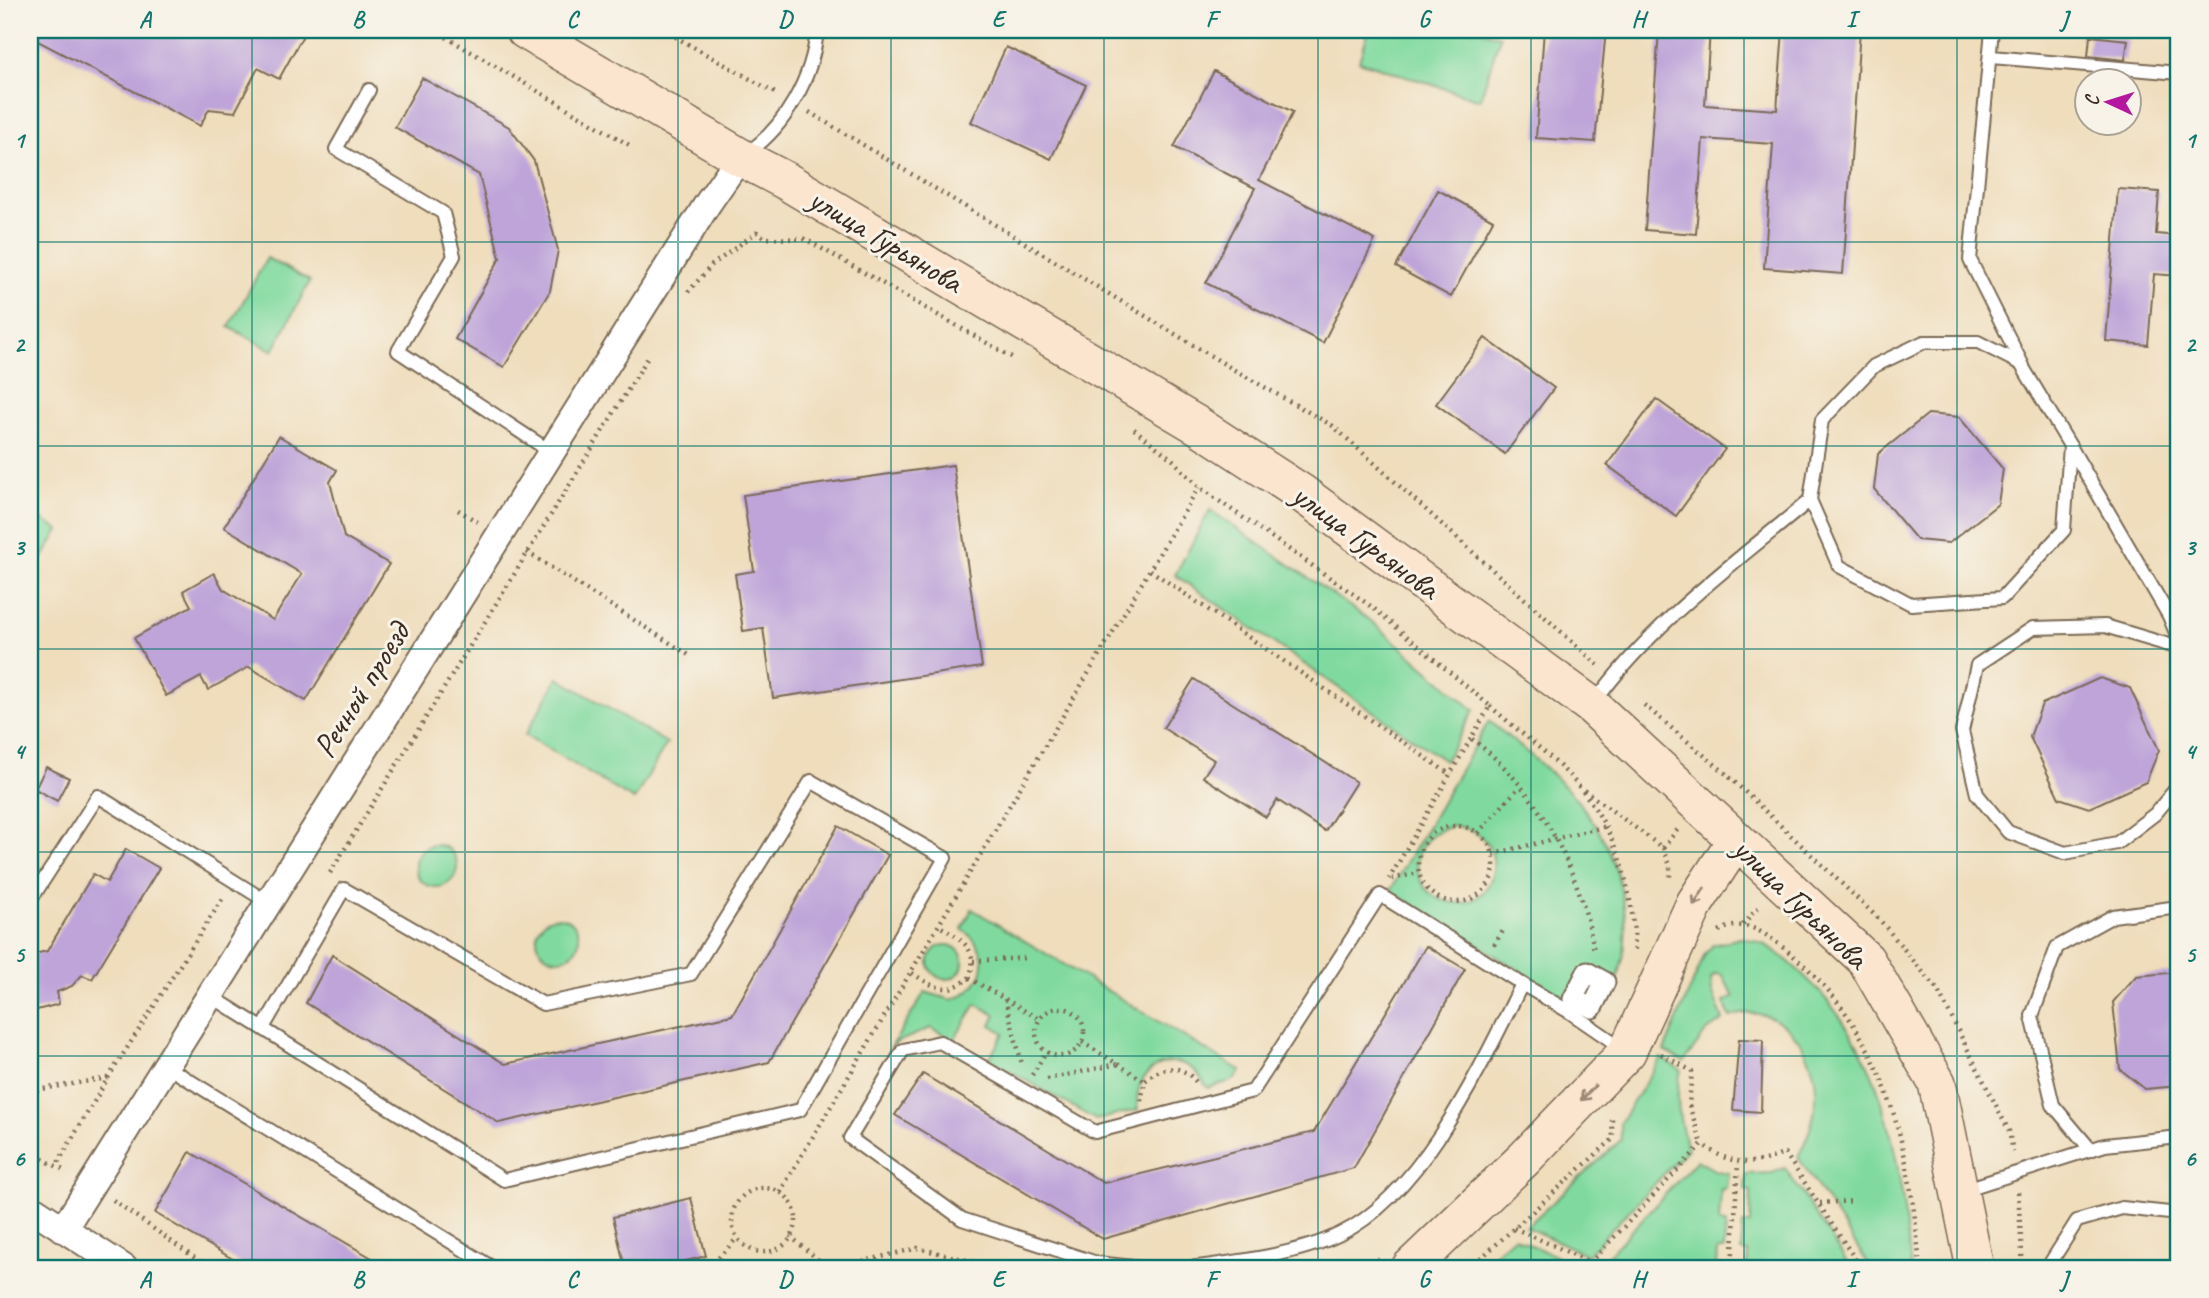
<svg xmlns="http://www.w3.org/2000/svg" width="2209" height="1298" font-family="Caveat,sans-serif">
<rect width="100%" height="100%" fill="#f7f3e8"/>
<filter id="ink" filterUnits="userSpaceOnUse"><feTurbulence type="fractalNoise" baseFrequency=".0143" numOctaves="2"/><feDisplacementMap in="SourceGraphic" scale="14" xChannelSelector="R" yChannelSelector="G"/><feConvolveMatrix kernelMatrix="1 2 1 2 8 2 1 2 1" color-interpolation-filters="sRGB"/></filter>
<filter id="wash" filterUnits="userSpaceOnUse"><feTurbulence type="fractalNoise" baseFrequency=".00686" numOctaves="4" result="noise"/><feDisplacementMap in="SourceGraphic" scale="28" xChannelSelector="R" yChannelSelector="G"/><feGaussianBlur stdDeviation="1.57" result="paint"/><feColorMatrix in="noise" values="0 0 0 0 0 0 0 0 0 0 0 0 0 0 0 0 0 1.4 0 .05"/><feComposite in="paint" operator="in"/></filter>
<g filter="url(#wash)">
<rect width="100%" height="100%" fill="#efddbc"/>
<g fill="#80da9f" stroke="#5e825e" stroke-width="2" fill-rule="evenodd">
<polygon points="1369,30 1479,30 1500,36 1480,100 1359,61"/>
<polygon points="267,258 310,281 273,351 229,327"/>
<polygon points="1210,510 1371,621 1474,710 1445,761 1175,575"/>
<polygon points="30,512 59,530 30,579"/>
<polygon points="558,678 667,743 634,800 525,735"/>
<path d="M1489,721C1520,747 1555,773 1580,804C1619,850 1639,927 1615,985C1611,996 1602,1007 1596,1017L1390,891ZM1453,826C1517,832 1498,917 1445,901C1435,898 1426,891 1421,881C1409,854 1427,832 1453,826ZM1587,973L1605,982L1592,1008L1574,998Z"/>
<circle cx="436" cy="866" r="21"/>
<path d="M972,909L1241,1071L1234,1080L1208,1088C1203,1082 1199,1074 1194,1070C1163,1047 1131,1078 1138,1110L1096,1120L989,1059L1004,1033L991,1025L996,1015L976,1004L954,1040L931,1028L897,1042L888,1052L925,992L952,1000C988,986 994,952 962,929Z"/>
<circle cx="558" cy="938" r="21"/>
<path d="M1740,938C1766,940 1780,954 1799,971C1889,1052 1898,1156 1911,1268H1871L1798,1157C1808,1137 1816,1117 1816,1094C1817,1049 1778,999 1730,1017L1724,1002L1734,997L1722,975L1715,974L1711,978L1712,991L1723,1020L1706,1032L1684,1062L1664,1051L1705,954L1713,945Z"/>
<circle cx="946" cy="962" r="17"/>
<path d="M1661,1058L1681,1070C1674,1097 1679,1123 1688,1149L1587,1255L1526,1227L1621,1140L1620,1123Z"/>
<polygon points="1697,1160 1716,1171 1729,1173 1727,1189 1721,1189 1719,1222 1726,1223 1724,1250 1717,1250 1716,1268 1633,1268 1606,1258"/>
<polygon points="1785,1168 1851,1268 1747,1268 1748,1252 1741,1251 1743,1224 1750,1224 1751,1191 1745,1190 1746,1174 1772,1173"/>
<polygon points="1514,1237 1576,1266 1478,1268"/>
</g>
<g id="blocks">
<g fill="#bea4d9">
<polygon points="30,30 306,30 279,79 258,68 235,112 209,109 200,126 30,37"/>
<polygon points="1544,30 1606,30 1595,142 1536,138"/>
<polygon points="1659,30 1710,30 1705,105 1777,110 1783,30 1860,30 1843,274 1764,268 1773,144 1703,139 1696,234 1645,230"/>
<polygon points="2090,36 2128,40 2125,60 2088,56"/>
<polygon points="1006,47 1086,85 1051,159 971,122"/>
<polygon points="1214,71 1293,112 1259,180 1375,240 1323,343 1206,283 1255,188 1174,147"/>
<polygon points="422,78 509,127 534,161 558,250 550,291 504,367 455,339 500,258 479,175 395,127"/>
<polygon points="2118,189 2159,192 2156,234 2179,236 2179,276 2154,274 2148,345 2106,341"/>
<polygon points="1438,190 1493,220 1451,297 1396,267"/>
<polygon points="1485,338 1554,388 1505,454 1436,404"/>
<polygon points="1656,399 1725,449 1676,516 1607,465"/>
<polygon points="1928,414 1959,417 2003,469 1998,504 1949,543 1917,540 1874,489 1878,454"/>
<polygon points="279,436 337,470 330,482 344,537 389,564 306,701 249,667 208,690 201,677 166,696 134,638 191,606 183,591 214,573 223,589 273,620 302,574 224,527"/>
<polygon points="953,465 982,667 773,698 763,628 743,631 735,574 754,571 743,495"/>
<polygon points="2100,678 2130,688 2159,750 2146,782 2089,808 2059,798 2030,737 2042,704"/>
<polygon points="1194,679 1356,782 1325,831 1277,800 1266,817 1203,777 1214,760 1163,728"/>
<polygon points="46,767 69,778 57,801 35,789"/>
<polygon points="838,826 888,855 769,1062 499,1123 306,1003 332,955 505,1064 732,1015"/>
<polygon points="126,849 159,868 92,979 82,975 72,986 57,992 59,1004 30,1012 30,955 47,951 93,874 107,882"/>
<polygon points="1426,946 1465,969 1354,1168 1103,1239 895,1115 923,1074 1104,1183 1314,1132"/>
<polygon points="2179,972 2179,1086 2145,1089 2120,1069 2113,1002 2136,976"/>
<polygon points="1739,1039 1763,1040 1761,1112 1733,1110"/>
<polygon points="190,1152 389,1268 248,1268 155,1213"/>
<polygon points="691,1198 706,1256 658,1268 625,1268 613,1217"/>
</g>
</g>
</g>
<g filter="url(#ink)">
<use href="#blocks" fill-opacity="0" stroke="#7a6955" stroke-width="2"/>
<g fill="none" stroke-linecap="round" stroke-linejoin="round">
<defs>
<g id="service">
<polyline points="1992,30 1970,260 2023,366"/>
<polyline points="1991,57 2179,73"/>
<polyline points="369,90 336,149 443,213 454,256 398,351 551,452"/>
<path d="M744,155C785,129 813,77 817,30"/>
<polygon points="1924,342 1978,342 2021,364 2070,446 2064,530 2002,598 1911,604 1839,566 1810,500 1822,420 1874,366"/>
<polyline points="2070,446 2169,616 2179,640"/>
<polyline points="2179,648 2105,626 2033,628 1977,665 1962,731 1977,794 2008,832 2065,853 2117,843 2155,814 2179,785"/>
<path d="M1594,703C1652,622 1735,563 1810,500"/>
<polyline points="30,901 98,796 269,903"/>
<polyline points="1522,984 1568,1011 1625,1050"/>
<polyline points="211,996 504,1180 800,1110 945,858 811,781 691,974 543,1004 344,889 263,1028"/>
<polyline points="166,1066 493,1268"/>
<polyline points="2091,1150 2053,1105 2032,1016 2057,947 2113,916 2171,908 2179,911"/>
<polyline points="1963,1190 2105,1145 2179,1137"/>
<path d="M1143,1268L1097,1263L962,1219L850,1138L903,1050L940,1042L1095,1132L1253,1091L1380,895L1522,984C1482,1064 1423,1194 1340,1234C1297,1255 1236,1262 1189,1268"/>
<polyline points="2051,1268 2051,1262 2077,1221 2122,1208 2179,1214"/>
</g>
<polygon id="pedestrian" points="1587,972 1605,982 1592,1008 1573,999"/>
<g id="minor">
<polyline points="30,1207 124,1268"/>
<polyline points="64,1228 708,203 740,157"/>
</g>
<g id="secondary">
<polyline points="525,30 740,157 786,181 1197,425 1300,492 1592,706 1866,960 1937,1083 1975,1268"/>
<polyline points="1410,1268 1524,1159 1627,1052 1695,903 1736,840"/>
</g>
</defs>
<use href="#service" stroke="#7a6955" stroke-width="16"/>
<use href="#pedestrian" stroke="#7a6955" stroke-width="23"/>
<use href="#minor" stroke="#7a6955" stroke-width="30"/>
<use href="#secondary" stroke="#7a6955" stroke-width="40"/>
<g stroke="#7a6955" stroke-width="4.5" stroke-dasharray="2 5" stroke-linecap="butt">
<polyline points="434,30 631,146"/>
<polyline points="663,30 777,94"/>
<polyline points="809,112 1236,371 1333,426 1598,665"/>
<polyline points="688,292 712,265 757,232 765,238 805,239 1015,359"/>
<polyline points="1134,429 1173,460 1199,487 1372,607 1490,706 1389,879"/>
<polyline points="458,510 478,522"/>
<polyline points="527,552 692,657"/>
<polyline points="1150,570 1451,775"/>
<polyline points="1644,705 1723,771 1879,919 1937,989 2009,1131 2013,1152"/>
<path d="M1490,706C1519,732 1558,760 1581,789C1619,836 1634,894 1635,954"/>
<path d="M1472,739C1537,787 1581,871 1594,951"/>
<polyline points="1584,790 1663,848 1670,865 1670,879"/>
<circle cx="1456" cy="864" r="38"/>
<polyline points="1478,833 1520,786"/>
<polyline points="1663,848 1678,829"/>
<polyline points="1493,854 1607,826"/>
<polyline points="330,873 647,359"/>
<polyline points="1392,879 1418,873"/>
<polyline points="1743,925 1761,904"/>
<path d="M1719,931C1746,917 1764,933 1785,949C1886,1029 1910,1146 1920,1268"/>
<polyline points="1494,945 1503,931"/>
<polyline points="973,961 1026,958"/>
<path d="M912,973C933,987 947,996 969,978C980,950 962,939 939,926"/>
<polyline points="969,978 1039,1019"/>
<polyline points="1005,999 1022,1064"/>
<circle cx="1060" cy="1032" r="24"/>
<polyline points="1082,1042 1145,1081"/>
<polyline points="1661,1054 1692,1071 1689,1105 1702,1144"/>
<polyline points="1032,1075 1046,1052"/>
<polyline points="108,1078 223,898"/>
<polyline points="1047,1079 1118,1064"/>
<polyline points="30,1091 108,1078 56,1166"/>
<path d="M1141,1101L1145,1081C1162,1065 1182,1063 1197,1083"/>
<polyline points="30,1152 67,1172"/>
<circle cx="764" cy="1220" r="32"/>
<polyline points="780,1192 1199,487"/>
<polyline points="2018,1192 2023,1268"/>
<polyline points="113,1200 209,1268"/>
<polyline points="1820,1203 1855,1201"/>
<polyline points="1514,1228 1603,1268"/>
<polyline points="790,1236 828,1268"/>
<polyline points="709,1268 737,1238"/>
<polyline points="835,1268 918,1248 999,1268"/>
<polyline points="1368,1268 1379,1258"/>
<polyline points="1470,1268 1613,1139 1612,1119"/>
<path d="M1585,1268L1702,1144C1729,1165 1753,1167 1785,1153L1861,1268"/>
<polyline points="1732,1268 1738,1163"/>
</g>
<use href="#service" stroke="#fff" stroke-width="12"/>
<use href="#pedestrian" stroke="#fff" stroke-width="19"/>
<use href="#minor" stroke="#fff" stroke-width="26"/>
<use href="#secondary" stroke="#fce5cf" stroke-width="37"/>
</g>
<defs><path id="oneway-shaft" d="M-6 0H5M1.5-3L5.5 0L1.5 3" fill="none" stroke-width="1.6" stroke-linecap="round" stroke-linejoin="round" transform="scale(1.75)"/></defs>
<g stroke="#9c8876">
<use href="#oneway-shaft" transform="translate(1699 897) rotate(121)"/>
<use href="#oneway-shaft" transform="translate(1588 1093) rotate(134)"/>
</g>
</g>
<path fill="none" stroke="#0f766e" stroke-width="2" stroke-opacity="0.55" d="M252,30V1268M465,30V1268M678,30V1268M891,30V1268M1104,30V1268M1318,30V1268M1531,30V1268M1744,30V1268M1957,30V1268M30,242H2179M30,446H2179M30,649H2179M30,852H2179M30,1056H2179"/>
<g text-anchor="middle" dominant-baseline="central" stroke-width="6" stroke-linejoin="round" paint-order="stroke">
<g font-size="33" fill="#3b2a1e" stroke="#f7f3e8">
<text transform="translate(886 240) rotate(31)">улица Гурьянова</text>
<text transform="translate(1366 541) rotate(36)">улица Гурьянова</text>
<text transform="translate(361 690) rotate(-58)">Речной проезд</text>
<text transform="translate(1801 903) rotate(44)">улица Гурьянова</text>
</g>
</g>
<rect width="2209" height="1298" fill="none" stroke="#f7f3e8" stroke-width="77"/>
<g transform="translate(2108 102) rotate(274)"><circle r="33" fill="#f7f3e8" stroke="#aca397" stroke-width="2"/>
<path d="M0-5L12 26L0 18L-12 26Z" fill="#b5179e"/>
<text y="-10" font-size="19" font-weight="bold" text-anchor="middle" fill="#3b2a1e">С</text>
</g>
<rect x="38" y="38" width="2132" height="1222" fill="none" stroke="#0f766e" stroke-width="2.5"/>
<g font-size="23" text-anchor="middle" font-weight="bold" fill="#0f766e">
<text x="145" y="27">A</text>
<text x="358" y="27">B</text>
<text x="572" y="27">C</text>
<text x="785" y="27">D</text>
<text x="998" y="27">E</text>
<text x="1211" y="27">F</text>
<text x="1424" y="27">G</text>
<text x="1638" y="27">H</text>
<text x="1851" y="27">I</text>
<text x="2064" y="27">J</text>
<text x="19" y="148">1</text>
<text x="2190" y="148">1</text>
<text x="19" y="352">2</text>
<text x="2190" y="352">2</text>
<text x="19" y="555">3</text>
<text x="2190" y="555">3</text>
<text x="19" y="759">4</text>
<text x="2190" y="759">4</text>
<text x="19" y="962">5</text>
<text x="2190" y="962">5</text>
<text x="19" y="1166">6</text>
<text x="2190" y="1166">6</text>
<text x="145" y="1287">A</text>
<text x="358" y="1287">B</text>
<text x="572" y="1287">C</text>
<text x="785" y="1287">D</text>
<text x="998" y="1287">E</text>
<text x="1211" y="1287">F</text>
<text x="1424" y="1287">G</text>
<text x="1638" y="1287">H</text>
<text x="1851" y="1287">I</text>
<text x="2064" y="1287">J</text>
</g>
</svg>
